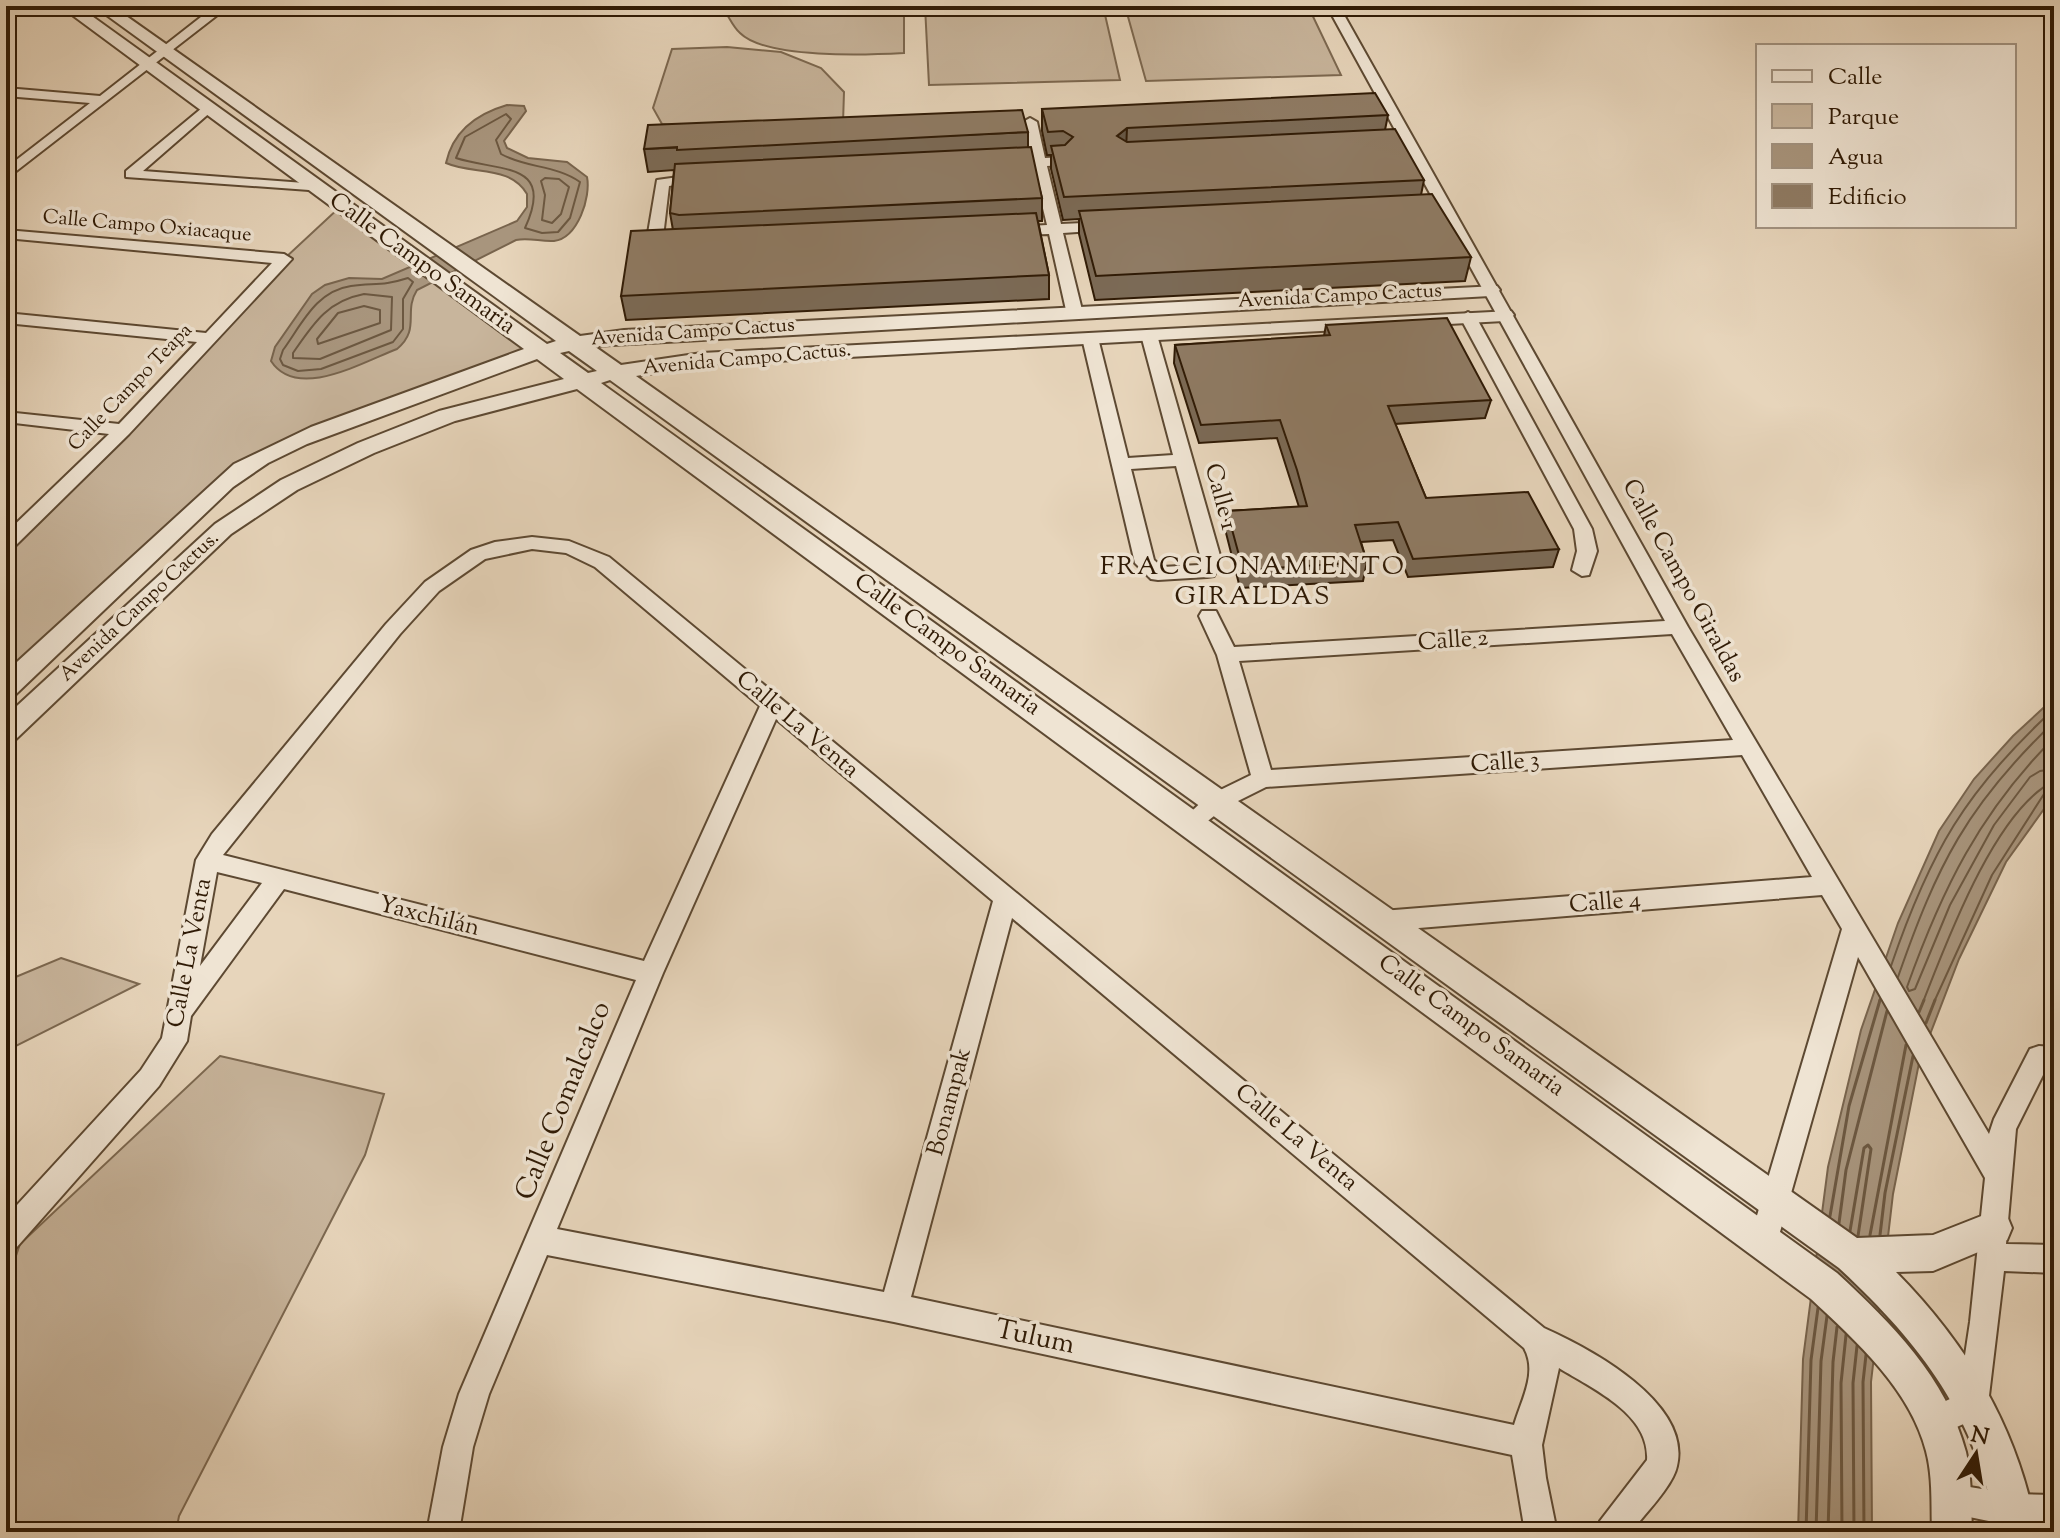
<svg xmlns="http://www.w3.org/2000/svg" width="2060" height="1538" font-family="'Sorts Mill Goudy',serif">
<rect width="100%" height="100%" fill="#e7d5bb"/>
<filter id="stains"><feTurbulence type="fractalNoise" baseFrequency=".0025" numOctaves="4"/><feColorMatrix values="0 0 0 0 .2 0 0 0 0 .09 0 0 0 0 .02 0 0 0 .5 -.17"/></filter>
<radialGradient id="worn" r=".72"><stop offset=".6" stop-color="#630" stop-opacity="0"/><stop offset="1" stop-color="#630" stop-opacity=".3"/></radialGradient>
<g fill="#c8b59c" stroke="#7c6850" stroke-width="2">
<path d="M727,6H904V53C868,55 766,59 740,33C734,28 730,19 726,13Z"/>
<polygon points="925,6 1103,6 1120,80 929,85"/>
<polygon points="1125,6 1308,6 1341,75 1146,81"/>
<polygon points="727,47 781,52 821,68 844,92 843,123 706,129 662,124 653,108 672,49"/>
<polygon points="341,206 540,350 268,453 6,687 6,544 284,259"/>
<polygon points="61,958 139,984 6,1051 6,981"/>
<polygon points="220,1056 384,1094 365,1155 179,1516 176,1532 6,1532 6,1285 20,1244"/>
</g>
<g fill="#a8957d" stroke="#78644d" stroke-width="2">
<path d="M507,105L524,106L526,111L504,141L507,148L528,158L567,162L587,177C591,197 578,238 554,241C541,242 529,237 516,240L417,290C403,312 421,329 397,349C363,362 297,401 271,361L275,347L312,294L325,285L349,278L382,279L517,221L527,207V194C510,165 473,175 446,163C453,131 476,114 507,105Z"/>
<polygon points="2054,698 2054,795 2006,862 1959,959 1919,1063 1893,1194 1871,1382 1872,1532 1798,1532 1803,1359 1828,1167 1861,1030 1898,923 1939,831 1974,779 2013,736"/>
</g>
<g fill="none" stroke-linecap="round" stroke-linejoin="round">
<g stroke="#6c5841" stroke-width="2">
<path d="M506,114L511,119L496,140L501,154C526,168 556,165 580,182L570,218L558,232L542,233L525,228C556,161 499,172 456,158L465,137Z"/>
<polygon points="545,178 559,179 569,187 561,214 552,223 542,220 545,195 541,181"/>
<path d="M408,278L413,282L403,299V329L393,342L321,369L298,371L283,365L280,359L283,350C302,324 316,291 351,286C375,283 383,286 408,278Z"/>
<path d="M364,294L392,297L391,330L320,359L293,358V353C313,324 327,301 364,294Z"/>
<polygon points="364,306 380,310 380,323 318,344 317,339 338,313"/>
<path d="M2054,738C1980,812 1942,889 1907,987L1909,991L1915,989L1950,905L1994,825L2030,777L2040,771L2054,769"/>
<path d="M1891,966C1930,852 1965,791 2054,709"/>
<path d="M1898,977C1937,865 1967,805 2054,722"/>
<polyline points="1879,1002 1880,999"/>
<path d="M1923,1002C1947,941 1995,810 2054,781"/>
<polyline points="1934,1002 1992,875 2044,794 2054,791"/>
</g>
<g stroke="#6c5841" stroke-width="3">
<polyline points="1919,1012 1924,1000"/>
<polyline points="1926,1023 1935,1000"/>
<polyline points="1830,1216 1849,1106 1880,1000"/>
<polyline points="1839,1223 1846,1170 1887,1011"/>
<polyline points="1850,1231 1864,1148 1868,1145 1871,1149 1858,1236"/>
<polyline points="1870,1235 1906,1045"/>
<polyline points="1880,1235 1885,1193 1913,1056"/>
<polyline points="1806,1532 1811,1360 1818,1308"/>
<polyline points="1816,1532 1821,1361 1827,1316"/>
<polyline points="1828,1532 1833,1362 1837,1327"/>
<polyline points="1842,1532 1841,1383 1846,1335"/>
<polyline points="1854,1532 1853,1383 1857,1346"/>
<polyline points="1864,1532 1863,1382 1866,1355"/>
</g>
<defs>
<g id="minor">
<polygon points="6,6 13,6 6,11"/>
<polygon points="215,6 229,6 6,179 6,168 90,103 6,96 6,88 100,96"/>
<path d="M1327,6H1339L1688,627L1989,1134L1994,1119L2030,1049L2039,1046L2054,1047V1069H2046L2016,1129L2006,1244L2054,1245V1273L2004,1271L1988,1404L1984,1415L1934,1437L1923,1433L1919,1422L1923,1411L1959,1395L1970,1322L1985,1178L1858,957L1778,1239L1774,1249L1764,1253L1754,1249L1750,1239L1842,929L1822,895L1382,931L1374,928L1370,921L1374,914L1382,911L1812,877L1742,755L1266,787L1224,808L1199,828L1191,831L1183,828L1180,822L1208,796L1251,775L1217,655L1199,616L1202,611H1216L1234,647L1665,621ZM1672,634L1733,740L1271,770L1239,661Z"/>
<polygon points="6,36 11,37 11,43 6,44"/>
<polygon points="208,103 215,107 213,110 143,171 318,184 323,185 323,191 126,177 126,171"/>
<polygon points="1030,118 1037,122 1045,158 1063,157 1070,161 1063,165 1047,166 1061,224 1106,222 1113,226 1106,230 1063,233 1082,310 1074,315 1066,310 1049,234 1012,235 1005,231 1012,227 1047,225 1033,167 1006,168 999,164 1006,160 1032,158 1023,122"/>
<polygon points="700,174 707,178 705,181 669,186 663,237 679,243 679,249 674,251 650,242 647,239 657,180"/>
<polygon points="6,230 284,254 292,259 129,434 13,548 6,550 6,533 109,434 6,422 6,412 119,424 197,342 6,323 6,313 206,333 272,263 6,238"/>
<polygon points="1468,312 1476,317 1592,529 1597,551 1589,575 1582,576 1572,570 1577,551 1574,529 1460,317"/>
<path d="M1149,330L1157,335L1221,559L1214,576L1207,577L1158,580L1151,579L1135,563L1082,338L1090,333L1098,338L1128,458L1173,455L1141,335ZM1176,466L1201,559L1199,565L1162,567L1154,560L1131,469Z"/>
<path d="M532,537L569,541L609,557L1544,1328C1591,1349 1692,1403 1677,1466C1673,1486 1644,1515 1631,1532H1595L1600,1521L1647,1460C1650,1414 1593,1389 1559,1368L1542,1445L1546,1478L1557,1532H1525L1512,1455L894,1322L547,1255L489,1394L473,1447L459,1532H427L443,1447L459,1394L636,980L284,889L191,1016L187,1041L159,1086L16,1248L6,1252V1217L141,1070L162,1038L196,860L212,834L386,624L425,582L471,550L495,542ZM532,549L566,553L595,567L760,706L644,961L223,855L400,634L439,591L485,559ZM776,719L993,901L884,1292L557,1229L663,973ZM217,872L262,883L200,966ZM1012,918L1524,1348C1538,1373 1521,1400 1514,1425L911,1297Z"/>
<polygon points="1951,1484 2013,1494 2054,1495 2054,1527 2013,1526 1940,1511 1935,1500 1940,1489"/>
</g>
<path id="tertiary" d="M60,6H78L547,344L556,341L94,6H112L580,336L624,330L1497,286L1500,290L1490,296L594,346L621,365L702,353L1511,311L1514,315L1504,321L702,365L636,376L1857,1238L1933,1235L1994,1211L2007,1216L2012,1228L2007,1240L1933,1271L1896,1272C1969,1346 2018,1429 2037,1532H1997C1977,1418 1923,1346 1839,1268L610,380L601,383L1837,1273C1892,1324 1946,1377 1966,1452C1972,1478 1971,1506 1972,1532H1932C1931,1505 1933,1477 1926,1451C1910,1389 1856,1341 1811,1299L577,389L455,421L374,453L297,490L231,534L16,739L6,742V716L215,524L281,480L358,443L439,411L564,379L537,359L307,444L268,463L233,487L15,695L6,698V672L234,464L311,427L524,349ZM569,351L597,371L588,373L560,353Z"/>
</defs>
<use href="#minor" stroke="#5d4932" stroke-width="4"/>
<use href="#tertiary" stroke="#5d4932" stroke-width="4"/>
<use href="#minor" fill="#efe4d3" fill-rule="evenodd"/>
<use href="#tertiary" fill="#efe4d3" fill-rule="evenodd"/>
</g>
<g fill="#7b6a56" stroke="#2f1a05" stroke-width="2">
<polygon points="1042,109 1388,115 1385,130 1424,180 1421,195 1471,257 1465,281 1095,300 1079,234 1079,219 1063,220 1051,169 1051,155 1047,155 1042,131"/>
<polygon points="1028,132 1028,147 1042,198 1042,221 1038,221 1049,275 1049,299 626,320 621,296 673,230 670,213 674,170 648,172 644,149"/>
<polygon points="1326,325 1491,400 1485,418 1395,424 1426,498 1559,549 1553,567 1408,577 1393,540 1361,542 1367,562 1363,581 1240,588 1225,529 1227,511 1299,507 1277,438 1199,443 1174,363 1175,345 1324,336"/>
</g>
<polygon fill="#645646" stroke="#2f1a05" stroke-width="2" points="1127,128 1126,151 1117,136"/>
<g fill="#8f7b64" stroke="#2f1a05" stroke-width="2">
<polygon points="1375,93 1388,115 1127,128 1117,136 1127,142 1395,129 1424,180 1064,197 1051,146 1065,145 1073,137 1063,131 1048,132 1042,109"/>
<polygon points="1022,110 1028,132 677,150 677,147 644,149 648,125"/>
<polygon points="1031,147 1042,198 679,215 670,213 675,164"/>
<polygon points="1432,194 1471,257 1096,276 1079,211"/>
<polygon points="1036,213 1049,275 621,296 631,231"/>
<polygon points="1447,318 1491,400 1388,406 1426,498 1528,492 1559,549 1413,559 1398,522 1355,525 1367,562 1243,570 1227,511 1307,506 1297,470 1280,420 1201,425 1175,345 1330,335 1326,325"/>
</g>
<g text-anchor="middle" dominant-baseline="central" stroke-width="7" stroke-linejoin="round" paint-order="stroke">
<g font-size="20" fill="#2f1a05" stroke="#efe4d3">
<text transform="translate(147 227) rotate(5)">Calle Campo Oxiacaque</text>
<text transform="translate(1340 297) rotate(-3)">Avenida Campo Cactus</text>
<text transform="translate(693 333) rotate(-4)">Avenida Campo Cactus</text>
<text transform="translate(747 360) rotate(-5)">Avenida Campo Cactus.</text>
<text transform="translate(131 388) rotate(-46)">Calle Campo Teapa</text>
<text transform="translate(140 607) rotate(-43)">Avenida Campo Cactus.</text>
</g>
<g font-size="24" fill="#2f1a05" stroke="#efe4d3">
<text transform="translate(422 264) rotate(36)">Calle Campo Samaria</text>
<text transform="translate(1220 497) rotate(75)">Calle 1</text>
<text transform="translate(1683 581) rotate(61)">Calle Campo Giraldas</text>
<text transform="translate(1453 641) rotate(-4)">Calle 2</text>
<text transform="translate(947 645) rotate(36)">Calle Campo Samaria</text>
<text transform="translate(797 725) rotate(40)">Calle La Venta</text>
<text transform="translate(1505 763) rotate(-4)">Calle 3</text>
<text transform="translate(1605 903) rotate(-5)">Calle 4</text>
<text transform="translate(429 917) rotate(14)">Yaxchilán</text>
<text transform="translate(190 953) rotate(-79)">Calle La Venta</text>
<text transform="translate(1471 1026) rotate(36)">Calle Campo Samaria</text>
<text transform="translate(950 1102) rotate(-75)">Bonampak</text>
<text transform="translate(1296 1138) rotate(40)">Calle La Venta</text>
</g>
<g font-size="26" letter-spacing="2" fill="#2f1a05" stroke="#efe4d3">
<text x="1253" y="567">FRACCIONAMIENTO<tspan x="1253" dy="30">GIRALDAS</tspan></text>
</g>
<g font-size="28" fill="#2f1a05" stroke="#efe4d3">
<text transform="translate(564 1101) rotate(-68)">Calle Comalcalco</text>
<text transform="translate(1035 1338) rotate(12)">Tulum</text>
</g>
</g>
<rect width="2060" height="1538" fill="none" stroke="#e7d5bb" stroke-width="32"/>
<rect x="8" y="8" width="2044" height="1522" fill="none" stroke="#2f1a05" stroke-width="4"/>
<rect x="16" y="16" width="2028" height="1506" fill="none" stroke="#2f1a05" stroke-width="2"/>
<rect x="1756" y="44" width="260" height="184" fill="#efe4d3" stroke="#a29381" stroke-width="2"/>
<rect x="1772" y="70" width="40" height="12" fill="#efe4d3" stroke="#a29381" stroke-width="2"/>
<text x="1828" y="84" font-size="24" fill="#2f1a05">Calle</text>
<rect x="1772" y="104" width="40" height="24" fill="#c8b59c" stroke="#a29381" stroke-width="2"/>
<text x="1828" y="124" font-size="24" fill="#2f1a05">Parque</text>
<rect x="1772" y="144" width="40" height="24" fill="#a8957d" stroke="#a29381" stroke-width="2"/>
<text x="1828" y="164" font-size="24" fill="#2f1a05">Agua</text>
<rect x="1772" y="184" width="40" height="24" fill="#8f7b64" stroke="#a29381" stroke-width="2"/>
<text x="1828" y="204" font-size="24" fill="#2f1a05">Edificio</text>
<g transform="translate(1976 1454) rotate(12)" stroke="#efe4d3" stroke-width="6" paint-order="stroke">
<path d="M0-6L14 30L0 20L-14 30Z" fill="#2f1a05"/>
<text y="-12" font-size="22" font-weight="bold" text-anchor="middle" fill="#2f1a05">N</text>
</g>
<rect width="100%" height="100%" filter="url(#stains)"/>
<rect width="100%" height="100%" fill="url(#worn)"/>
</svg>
